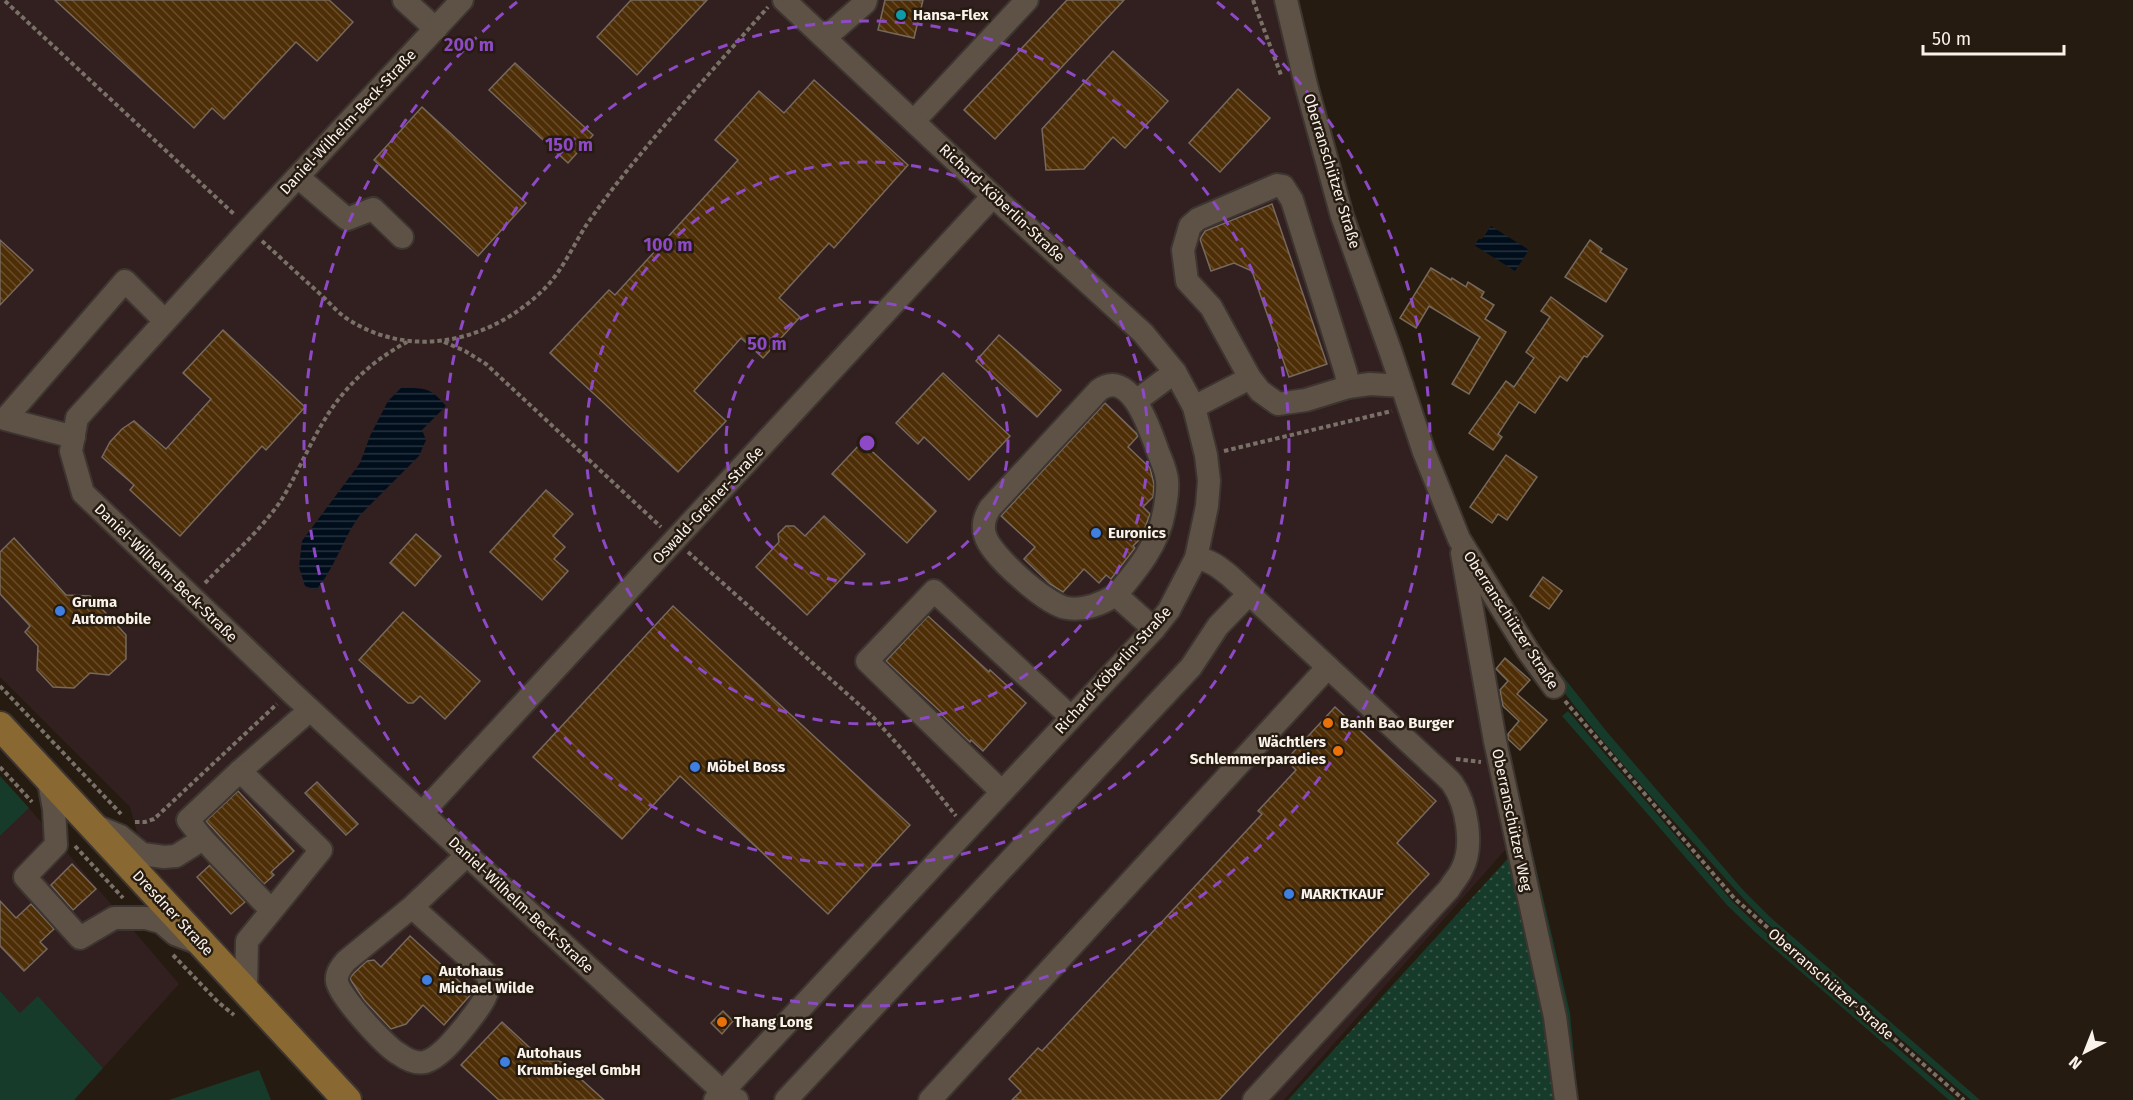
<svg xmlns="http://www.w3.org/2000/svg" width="2133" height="1100" font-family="'Fira Sans',sans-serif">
<defs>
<pattern id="garden-dots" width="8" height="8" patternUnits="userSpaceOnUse" patternTransform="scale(1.5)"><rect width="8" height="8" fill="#173b2a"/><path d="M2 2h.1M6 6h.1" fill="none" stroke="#3a5849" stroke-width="1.8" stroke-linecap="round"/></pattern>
<pattern id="water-rules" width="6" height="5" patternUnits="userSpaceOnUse" patternTransform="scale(1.5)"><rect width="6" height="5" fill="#000e1c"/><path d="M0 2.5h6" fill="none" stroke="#26323d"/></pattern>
<pattern id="building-back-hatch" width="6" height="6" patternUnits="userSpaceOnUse" patternTransform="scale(1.5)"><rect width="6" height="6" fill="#4e2e06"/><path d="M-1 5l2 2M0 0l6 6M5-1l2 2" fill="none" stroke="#684d2a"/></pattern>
</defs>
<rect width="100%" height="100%" fill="#261b11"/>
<g fill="#321f1f">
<polygon points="0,0 1276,0 1316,166 1448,535 1506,849 1284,1100 365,1100 147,868 130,807 0,677"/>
<polygon points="29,808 179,984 103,1068 39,997 20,1013 0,991 0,836"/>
</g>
<g fill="#173b2a">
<path d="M1542,650L1607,732L1743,890L1770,917L1980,1100H1971L1766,922C1739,895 1715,866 1689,838C1635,779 1582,720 1537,655Z"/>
<polygon points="1568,711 1732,901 1759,927 1957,1100 1949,1100 1755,932 1727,905 1562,716"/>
<polygon points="1513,769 1570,1013 1578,1100 1572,1100 1506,770"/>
<polygon points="0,776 29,808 0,836"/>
<polygon points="0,991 20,1013 38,996 103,1068 74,1100 0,1100"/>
<polygon points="259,1070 271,1100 169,1100"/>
</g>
<polygon fill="url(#garden-dots)" points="1512,854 1563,1100 1288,1100"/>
<g fill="url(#water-rules)">
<polygon points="1491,226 1529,250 1515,271 1474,245 1479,239 1482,239"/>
<path d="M401,388C425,388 430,387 446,406L422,430L426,440L419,456L360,515C343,538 335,568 316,590L305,586L299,567L302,541L360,463L370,436L388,401Z"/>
</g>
<g fill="url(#building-back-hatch)" stroke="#76695d" stroke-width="1.5">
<polygon points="55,0 329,0 353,22 317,61 296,42 224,119 212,108 194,128"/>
<polygon points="631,0 707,0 637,75 597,37"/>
<polygon points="885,0 923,0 914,38 878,30"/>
<polygon points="1067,0 1124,0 995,139 964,110"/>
<polygon points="1113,51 1168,101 1125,148 1113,137 1084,169 1046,170 1042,129"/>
<polygon points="515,63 593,135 568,163 489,90"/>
<polygon points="814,80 908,165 834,248 829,243 779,298 800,317 763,358 741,338 694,391 726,421 678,472 550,353 609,290 615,295 738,160 715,140 759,91 784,113"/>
<polygon points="1238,89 1270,118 1220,172 1189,143"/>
<polygon points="422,107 526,203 478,256 374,160"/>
<polygon points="1272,204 1327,364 1289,377 1252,271 1234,263 1211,271 1200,239 1205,231"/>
<polygon points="0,240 33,270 0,305"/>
<polygon points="1590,240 1602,249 1600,252 1627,269 1606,302 1565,277"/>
<polygon points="1431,268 1451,280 1452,278 1466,287 1468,282 1484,292 1481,297 1494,305 1485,319 1506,332 1469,394 1452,384 1480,337 1429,306 1416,328 1400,318"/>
<polygon points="1551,297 1603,336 1587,357 1584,356 1567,381 1560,376 1535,413 1519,402 1498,434 1502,437 1493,450 1469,433 1506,381 1514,387 1534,358 1526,352 1550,317 1541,311"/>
<polygon points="223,330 305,407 266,450 262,446 180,536 130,490 134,485 102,457 110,442 122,429 134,421 166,449 211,399 183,373"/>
<polygon points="999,335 1061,390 1037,417 976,361"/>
<polygon points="943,373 1010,436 969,480 924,437 918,444 896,423"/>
<polygon points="1105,403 1136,433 1138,436 1128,447 1150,468 1154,484 1153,497 1143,507 1150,514 1141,538 1133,546 1135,548 1111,579 1106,575 1099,583 1084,569 1063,592 1050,584 1024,559 1035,547 1001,516"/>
<polygon points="862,442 936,511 907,543 832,474"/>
<polygon points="1506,455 1537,477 1507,520 1498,514 1492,523 1470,507"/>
<polygon points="546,490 573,514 553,536 565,547 554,559 568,571 542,600 490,552"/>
<polygon points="824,516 865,554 807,615 756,567 779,542 778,534 786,526 794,526 805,536"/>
<polygon points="416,534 441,556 415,586 390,563"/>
<polygon points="14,538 66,595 90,596 126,635 126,659 109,675 90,673 74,688 53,687 37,670 38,646 25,632 30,626 0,594 0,552"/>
<polygon points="1543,577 1562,591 1549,609 1530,596"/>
<polygon points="673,606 910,825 828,914 680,776 622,839 533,757"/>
<polygon points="403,612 480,681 445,719 420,696 413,703 408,703 359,660"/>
<polygon points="928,616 989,672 990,670 1026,703 983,751 971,740 970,742 941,714 942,713 886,661"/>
<polygon points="1505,658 1530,680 1517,694 1547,720 1520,750 1508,739 1508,734 1519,721 1503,706 1500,690 1508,681 1496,669"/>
<polygon points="1335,707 1436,801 1397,843 1429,874 1219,1100 1012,1100 1021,1091 1009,1079 1038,1048 1042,1051 1262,814 1258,811 1296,770 1286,760"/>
<polygon points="317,782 358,824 346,835 305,793"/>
<polygon points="238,791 294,851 271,872 274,875 264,884 206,821"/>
<polygon points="72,864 96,889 73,910 51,885"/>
<polygon points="210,865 245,902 231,914 197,877"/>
<polygon points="0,901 16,918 31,904 54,929 40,942 47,949 24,971 0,946"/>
<polygon points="410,936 472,993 444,1025 423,1005 406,1024 391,1029 364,1000 352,982 350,978 353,974 367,961 374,960 381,967"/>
<polygon points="723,1011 733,1021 722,1034 711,1023"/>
<polygon points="502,1022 544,1061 559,1061 563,1063 604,1100 499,1100 461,1065"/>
</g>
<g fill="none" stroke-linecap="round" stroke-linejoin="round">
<defs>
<g id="minor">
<polyline points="404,0 436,29"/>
<polyline points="462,0 249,229 77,418 71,451 83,493 291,692 723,1092 737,1100"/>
<polyline points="1286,0 1306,85 1342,216 1391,353 1424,452 1459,539 1528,651 1554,687"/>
<polyline points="826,37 865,3 866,0"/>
<polyline points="914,121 1027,0"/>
<polyline points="298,177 347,219 373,209 402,237"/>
<polyline points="1348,387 1370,384 1402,386"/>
<polyline points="1136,401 1175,372"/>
<polyline points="1194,407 1250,378 1211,307 1187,281 1183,250 1190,226 1198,219 1277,185 1283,186 1292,200 1346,373 1348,387 1306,400 1278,404 1260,391 1250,378"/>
<polyline points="74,437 5,419 125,281 165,321"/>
<polyline points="1462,553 1495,741 1555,1017 1566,1100"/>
<path d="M1196,558C1210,560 1219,567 1230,576L1428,760C1436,768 1445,775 1452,783C1467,804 1474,846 1462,869C1459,876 1453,882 1449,889L1254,1100"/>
<path d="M1116,595C1101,604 1085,611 1067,608C1047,605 990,555 985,535C982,525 985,516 990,508L1099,390C1130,368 1149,427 1157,449C1160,458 1166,469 1167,480C1168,489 1166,502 1164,512C1159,544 1136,571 1116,595L1154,629"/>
<polyline points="240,771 310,710"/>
<polyline points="48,777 54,809 56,845 25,877 80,938 114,918 146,918 161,922 175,934 196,942"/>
<polyline points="1002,792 867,661 934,591 1071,717"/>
<polyline points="422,813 993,196"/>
<polyline points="98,827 120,836 142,854 164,857 176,856 203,839"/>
<path d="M412,907L346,961C341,967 336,973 337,981C338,995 386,1047 399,1054C406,1059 416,1064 425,1062C441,1057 456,1037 466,1025C477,1010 491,996 489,976L412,907L467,855"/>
<polyline points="246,991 247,941 321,850 240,771 188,820 203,839 271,910"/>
<polyline points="715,1100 1154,629 1169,610 1196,558 1207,506 1209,481 1206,455 1194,407 1175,372 1143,333 993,196 784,0"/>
<polyline points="786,1100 1191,667 1218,626 1249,594"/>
<polyline points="930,1100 1328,667"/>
</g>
<polyline id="major" points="0,726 347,1100"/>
</defs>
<use href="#minor" stroke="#3d3530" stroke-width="26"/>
<use href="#major" stroke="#3d3530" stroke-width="32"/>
<g stroke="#797067" stroke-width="4" stroke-dasharray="4.5 3" stroke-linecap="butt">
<polyline points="1253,0 1281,75"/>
<polyline points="5,1 235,215"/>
<path d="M262,241C281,258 300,276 319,293C328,301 336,311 346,318C412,362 495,341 548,285C564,267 574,244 587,224C596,211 605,199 614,187C663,125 716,66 768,7"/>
<polyline points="444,342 465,351 486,364 661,527"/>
<polyline points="1224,451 1392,411"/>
<polyline points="688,552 873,717 906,754 956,816"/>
<path d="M205,583C230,557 259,532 280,502C296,477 307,449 322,424C343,388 370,362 407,342"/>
<polyline points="0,686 121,814"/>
<polyline points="1565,701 1734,898 1964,1100"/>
<polyline points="1456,759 1481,762"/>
<polyline points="0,767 32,802"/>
<polyline points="135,822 145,822 154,819 277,704"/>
<polyline points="75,846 123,898"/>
<polyline points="173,955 218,1002 234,1015"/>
</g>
<use href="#minor" stroke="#5e5247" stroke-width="22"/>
<use href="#major" stroke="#896831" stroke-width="28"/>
</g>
<g fill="none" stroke="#8e4ac6" stroke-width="3" stroke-dasharray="10 8">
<circle cx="867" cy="443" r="141"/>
<circle cx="867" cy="443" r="281"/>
<circle cx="867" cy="443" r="422"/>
<path d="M1217 2A563 563 0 1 1 517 2"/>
</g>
<circle fill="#0f9aa8" stroke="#261b11" stroke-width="2" cx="901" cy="15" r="6"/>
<g fill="#3f7fe0" stroke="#261b11" stroke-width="2">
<circle cx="1096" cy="533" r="6"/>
<circle cx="60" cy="611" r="6"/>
<circle cx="695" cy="767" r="6"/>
<circle cx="1289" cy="894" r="6"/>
<circle cx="427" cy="980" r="6"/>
<circle cx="505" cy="1062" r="6"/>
</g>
<g fill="#e8710a" stroke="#261b11" stroke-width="2">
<circle cx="1328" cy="723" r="6"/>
<circle cx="1338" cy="751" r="6"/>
<circle cx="722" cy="1022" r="6"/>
</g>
<g text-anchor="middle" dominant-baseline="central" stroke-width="5" stroke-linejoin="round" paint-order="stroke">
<g font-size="15" font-weight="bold" fill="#faf3ec" stroke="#261b11" text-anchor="start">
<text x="913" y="15">Hansa-Flex</text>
<text x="1108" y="533">Euronics</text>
<text x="72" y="602">Gruma<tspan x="72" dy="17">Automobile</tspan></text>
<text x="1340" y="723">Banh Bao Burger</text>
<text x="1326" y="742" text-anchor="end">Wächtlers<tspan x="1326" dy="17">Schlemmerparadies</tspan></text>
<text x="707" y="767">Möbel Boss</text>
<text x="1301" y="894">MARKTKAUF</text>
<text x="439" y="971">Autohaus<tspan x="439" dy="17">Michael Wilde</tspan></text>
<text x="734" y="1022">Thang Long</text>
<text x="517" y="1053">Autohaus<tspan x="517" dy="17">Krumbiegel GmbH</tspan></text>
</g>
<g font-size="15" fill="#faf3ec" stroke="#261b11">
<text transform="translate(348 122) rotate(-47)">Daniel-Wilhelm-Beck-Straße</text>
<text transform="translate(1332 171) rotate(73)">Oberranschützer Straße</text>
<text transform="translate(1002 203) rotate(43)">Richard-Köberlin-Straße</text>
<text transform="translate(708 505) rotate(-47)">Oswald-Greiner-Straße</text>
<text transform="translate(166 573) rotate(44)">Daniel-Wilhelm-Beck-Straße</text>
<text transform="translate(1511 620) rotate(57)">Oberranschützer Straße</text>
<text transform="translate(1113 670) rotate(-48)">Richard-Köberlin-Straße</text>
<text transform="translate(1512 820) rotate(78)">Oberranschützer Weg</text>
<text transform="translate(521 905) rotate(43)">Daniel-Wilhelm-Beck-Straße</text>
<text transform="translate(173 913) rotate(47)">Dresdner Straße</text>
<text transform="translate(1831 984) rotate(41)">Oberranschützer Straße</text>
</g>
</g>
<circle cx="867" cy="443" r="9" fill="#8e4ac6" stroke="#261b11" stroke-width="3"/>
<g font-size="18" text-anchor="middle" font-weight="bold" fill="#8e4ac6" stroke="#261b11" stroke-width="5" stroke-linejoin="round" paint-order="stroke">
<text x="469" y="51">200 m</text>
<text x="569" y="151">150 m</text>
<text x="668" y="251">100 m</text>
<text x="767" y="350">50 m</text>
</g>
<g transform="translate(2085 1052) rotate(222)" stroke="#261b11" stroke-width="4.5" paint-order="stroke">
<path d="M0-4.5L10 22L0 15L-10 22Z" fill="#faf3ec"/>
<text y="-9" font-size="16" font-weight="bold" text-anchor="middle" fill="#faf3ec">N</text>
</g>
<path d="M1923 45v9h141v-9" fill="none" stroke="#faf3ec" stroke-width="3"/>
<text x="1932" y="45" font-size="18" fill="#faf3ec" stroke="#261b11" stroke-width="4.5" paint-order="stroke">50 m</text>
</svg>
